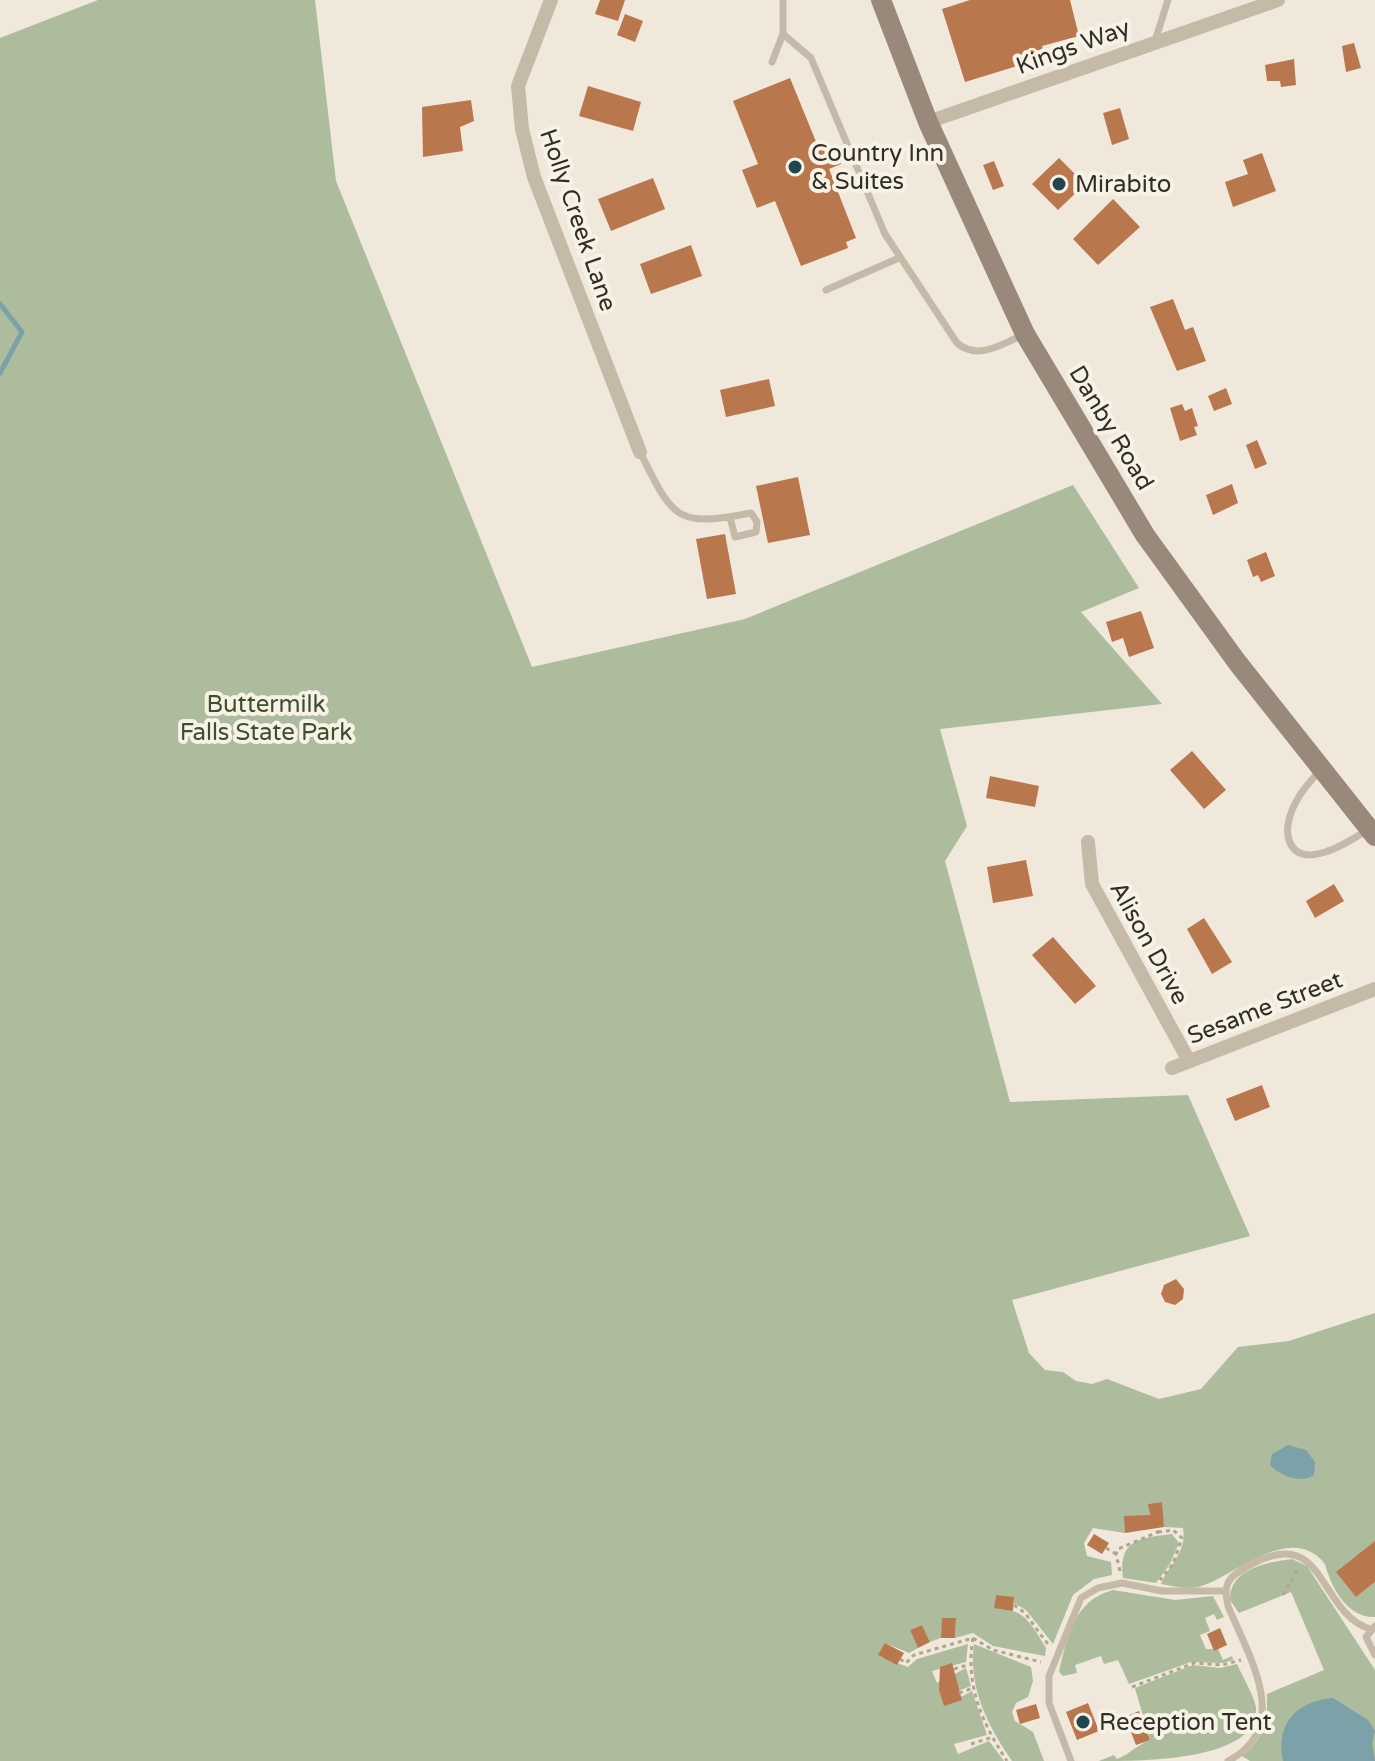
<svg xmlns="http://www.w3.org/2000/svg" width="1375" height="1761" font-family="'Varela Round',sans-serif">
<rect width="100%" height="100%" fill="#efe8db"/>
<g fill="#adbc9c">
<path d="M98,0H315L336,181L532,667L745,619L1073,485L1139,588L1081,612L1162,704L940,729L967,826L945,861L1010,1102L1188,1095L1250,1236L1012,1300L1029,1353L1045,1370L1063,1372L1076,1381L1092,1384L1107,1379L1159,1399L1201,1389L1238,1347L1289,1341L1375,1313V1541L1356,1597L1375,1582V1617C1347,1618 1331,1587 1325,1564C1291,1520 1233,1578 1198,1587C1186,1590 1173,1586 1161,1584C1169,1564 1187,1553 1183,1528L1164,1527L1161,1502L1149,1504L1151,1528L1125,1516V1533L1093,1528L1084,1543L1087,1556L1111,1562L1112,1575L1094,1579L1073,1595L1053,1644L1026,1610L1014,1603V1598L996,1595L994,1608C1025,1608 1031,1624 1046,1648L1045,1656L993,1646L973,1633L955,1638L956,1619L941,1638L930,1642L922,1625L910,1630L918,1648L909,1653L885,1643L879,1656L908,1667L917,1659L968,1644L966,1662L932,1671L937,1683L966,1668L971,1686L958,1691L961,1697L972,1691L987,1735L954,1744L958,1754L989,1741L1004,1761H0V38Z"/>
<path d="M1172,1534L1179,1543L1170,1564L1156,1583L1123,1578C1118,1540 1139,1538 1172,1534Z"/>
<path d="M1292,1559L1307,1566L1375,1670V1761H1250L1242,1756C1263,1741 1268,1720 1267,1694L1324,1670L1291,1592L1239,1613L1230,1600C1229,1569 1268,1562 1292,1559Z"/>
<path d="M1113,1590L1175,1600L1213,1596L1224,1617L1217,1620L1214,1614L1205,1618L1210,1631L1200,1635L1206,1649H1218L1223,1660L1232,1656L1233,1660L1223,1663L1191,1662L1129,1684L1118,1660L1104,1664L1101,1656L1075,1665L1077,1673L1063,1676L1059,1672C1067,1637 1074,1600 1113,1590Z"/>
<path d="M974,1644L1031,1667L1033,1681L1028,1697L1016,1703L1012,1712L1015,1721L1033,1732L1044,1761H1012C988,1726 968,1688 974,1644Z"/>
<path d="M1237,1664C1242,1676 1255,1697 1256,1708C1259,1761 1143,1761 1099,1761L1114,1755L1117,1759C1130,1754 1137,1745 1150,1740L1135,1688L1193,1665L1220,1668Z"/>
</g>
<g fill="#7da1a9">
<path d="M1288,1445L1306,1450L1315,1462L1314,1475C1301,1484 1280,1476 1270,1465L1272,1454Z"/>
<path d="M1333,1698L1368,1720L1375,1731L1372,1743L1375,1761H1283C1275,1723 1297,1701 1333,1698Z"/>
</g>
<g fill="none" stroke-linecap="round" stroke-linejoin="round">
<polyline stroke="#7da1a9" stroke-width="5" points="0,304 22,332 0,373"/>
</g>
<g fill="#b9774e">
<polygon points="600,0 625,0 618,21 595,14"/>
<polygon points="970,0 1070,0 1079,36 1042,46 1046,57 965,82 942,9"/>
<polygon points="625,14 643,21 635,42 617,35"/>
<polygon points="1354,43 1361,68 1346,72 1342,46"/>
<polygon points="1294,59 1296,85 1281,87 1280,81 1267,81 1265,65"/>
<polygon points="790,78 819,149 833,144 841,164 829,169 856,238 846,242 848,248 801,266 775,201 757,208 742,170 758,164 733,101"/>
<polygon points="588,86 641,102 633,131 579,116"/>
<polygon points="471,100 474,121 460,127 463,151 423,157 422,107"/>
<polygon points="1120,108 1129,139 1112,145 1103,113"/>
<polygon points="1262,153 1276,191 1233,207 1225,182 1248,174 1243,160"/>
<polygon points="1059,158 1085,184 1058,210 1032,184"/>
<polygon points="994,161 1004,186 993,190 983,165"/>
<polygon points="653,178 665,209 611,231 598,199"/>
<polygon points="1113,199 1140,227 1098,265 1073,239"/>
<polygon points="691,245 702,276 651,294 640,264"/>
<polygon points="1173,299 1185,330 1193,327 1206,361 1177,371 1150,307"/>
<polygon points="769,379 775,406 726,417 720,390"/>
<polygon points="1226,388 1232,404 1214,411 1208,396"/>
<polygon points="1182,404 1185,411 1192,408 1198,426 1194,427 1197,435 1180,441 1170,408"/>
<polygon points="1257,440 1267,464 1255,469 1246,445"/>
<polygon points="798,477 810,535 768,543 756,486"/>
<polygon points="1232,484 1238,503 1213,515 1206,495"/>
<polygon points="725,534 736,594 707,599 696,539"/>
<polygon points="1266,552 1275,576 1261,582 1258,575 1253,577 1247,560"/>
<polygon points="1141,611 1154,648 1129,657 1123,638 1112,642 1106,622"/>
<polygon points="1192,751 1226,790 1204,809 1170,770"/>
<polygon points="990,776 1039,786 1035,807 986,798"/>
<polygon points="1026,860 1033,896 993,903 987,867"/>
<polygon points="1334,884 1344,901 1315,918 1306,901"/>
<polygon points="1204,918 1232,962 1212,974 1187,929"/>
<polygon points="1053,937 1096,986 1075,1004 1032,955"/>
<polygon points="1262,1085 1270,1107 1235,1121 1226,1099"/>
<polygon points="1176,1279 1184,1289 1183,1299 1175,1305 1165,1302 1161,1294 1164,1285"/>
<polygon points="1162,1502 1164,1527 1125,1533 1124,1516 1150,1515 1148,1504"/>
<polygon points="1094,1534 1109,1543 1102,1554 1087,1545"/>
<polygon points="1375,1541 1375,1582 1356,1597 1336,1572"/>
<polygon points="996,1595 1014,1597 1013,1611 994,1608"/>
<polygon points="942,1618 956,1618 955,1638 941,1638"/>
<polygon points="922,1625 930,1642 918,1648 910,1630"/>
<polygon points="1220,1628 1227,1645 1214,1651 1207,1634"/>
<polygon points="885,1643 904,1653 897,1665 878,1655"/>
<polygon points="952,1663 962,1700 944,1706 939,1690 940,1667"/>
<polygon points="1088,1703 1099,1731 1077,1740 1066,1712"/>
<polygon points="1036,1704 1040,1718 1020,1724 1016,1710"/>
<polygon points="1139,1711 1150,1740 1136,1745 1125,1717"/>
</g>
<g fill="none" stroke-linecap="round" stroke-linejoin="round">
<g stroke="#b1a492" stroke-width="3" stroke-dasharray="4 4" stroke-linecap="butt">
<polyline points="1158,1532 1173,1530 1182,1538 1173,1564 1160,1580"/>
<polyline points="1106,1548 1116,1554"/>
<polyline points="1120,1571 1116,1554 1118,1549 1158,1532 1158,1528"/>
<polyline points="1283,1595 1297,1571"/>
<polyline points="1014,1605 1025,1613 1050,1647"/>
<path d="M973,1638C965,1685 982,1723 1007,1761"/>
<polyline points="900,1659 906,1663 914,1655 973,1638 993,1650 1041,1662"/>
<polyline points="954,1669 968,1665"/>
<polyline points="1132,1687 1194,1663 1222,1665 1241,1660"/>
<polyline points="959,1693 973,1688"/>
<polyline points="971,1744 990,1738"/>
</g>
<g stroke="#c5baa8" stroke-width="7">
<path d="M783,0V34L811,58L885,234L957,343C978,361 1002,344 1023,335"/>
<polyline points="1155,41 1168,0"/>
<polyline points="772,62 783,34"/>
<polyline points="826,290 899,258"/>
<path d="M640,452C673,518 675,528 751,513L757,522L756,532L735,537L730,517"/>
<path d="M1320,770C1312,780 1303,789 1297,800C1291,810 1286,825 1288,836C1296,876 1349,842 1367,830"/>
<polyline points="1375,1626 1366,1637 1375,1655"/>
<polyline points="1071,1761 1049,1703 1049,1676 1081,1598 1098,1588 1122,1583 1162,1591 1224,1591"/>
<path d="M1228,1761C1294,1727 1248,1655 1228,1606C1225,1592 1224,1582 1237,1573C1327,1513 1315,1612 1370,1629"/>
</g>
<g stroke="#c5baa8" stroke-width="14">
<polyline points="551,0 518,86 522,129 534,177 640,452"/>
<polyline points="928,122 1278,0"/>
<polyline points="1088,842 1092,884 1189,1061"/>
<polyline points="1172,1068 1375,989"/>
</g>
<polyline stroke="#99897a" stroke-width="20" points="881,0 928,122 1025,334 1145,535 1237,662 1375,836"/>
</g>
<g fill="#214650" stroke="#f7f2e6" stroke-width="3">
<circle cx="795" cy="167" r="8"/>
<circle cx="1059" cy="184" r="8"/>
<circle cx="1083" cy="1722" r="8"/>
</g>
<g text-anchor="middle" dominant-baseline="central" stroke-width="8" stroke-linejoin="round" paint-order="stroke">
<g font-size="24" fill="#332d27" stroke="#f7f2e6">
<text transform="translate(1073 47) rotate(-20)">Kings Way</text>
<text transform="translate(578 220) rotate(71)">Holly Creek Lane</text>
<text transform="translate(1111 428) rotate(59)">Danby Road</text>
<text transform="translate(1149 943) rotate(61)">Alison Drive</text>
<text transform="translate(1265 1008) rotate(-21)">Sesame Street</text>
</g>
<g font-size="24" fill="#332d27" stroke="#f7f2e6" text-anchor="start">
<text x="811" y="153">Country Inn<tspan x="811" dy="28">&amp; Suites</tspan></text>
<text x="1075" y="184">Mirabito</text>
<text x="1099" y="1722">Reception Tent</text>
</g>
<g font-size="24" fill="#3e4f2e" stroke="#f7f2e6">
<text x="266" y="704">Buttermilk<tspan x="266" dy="28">Falls State Park</tspan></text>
</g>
</g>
</svg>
